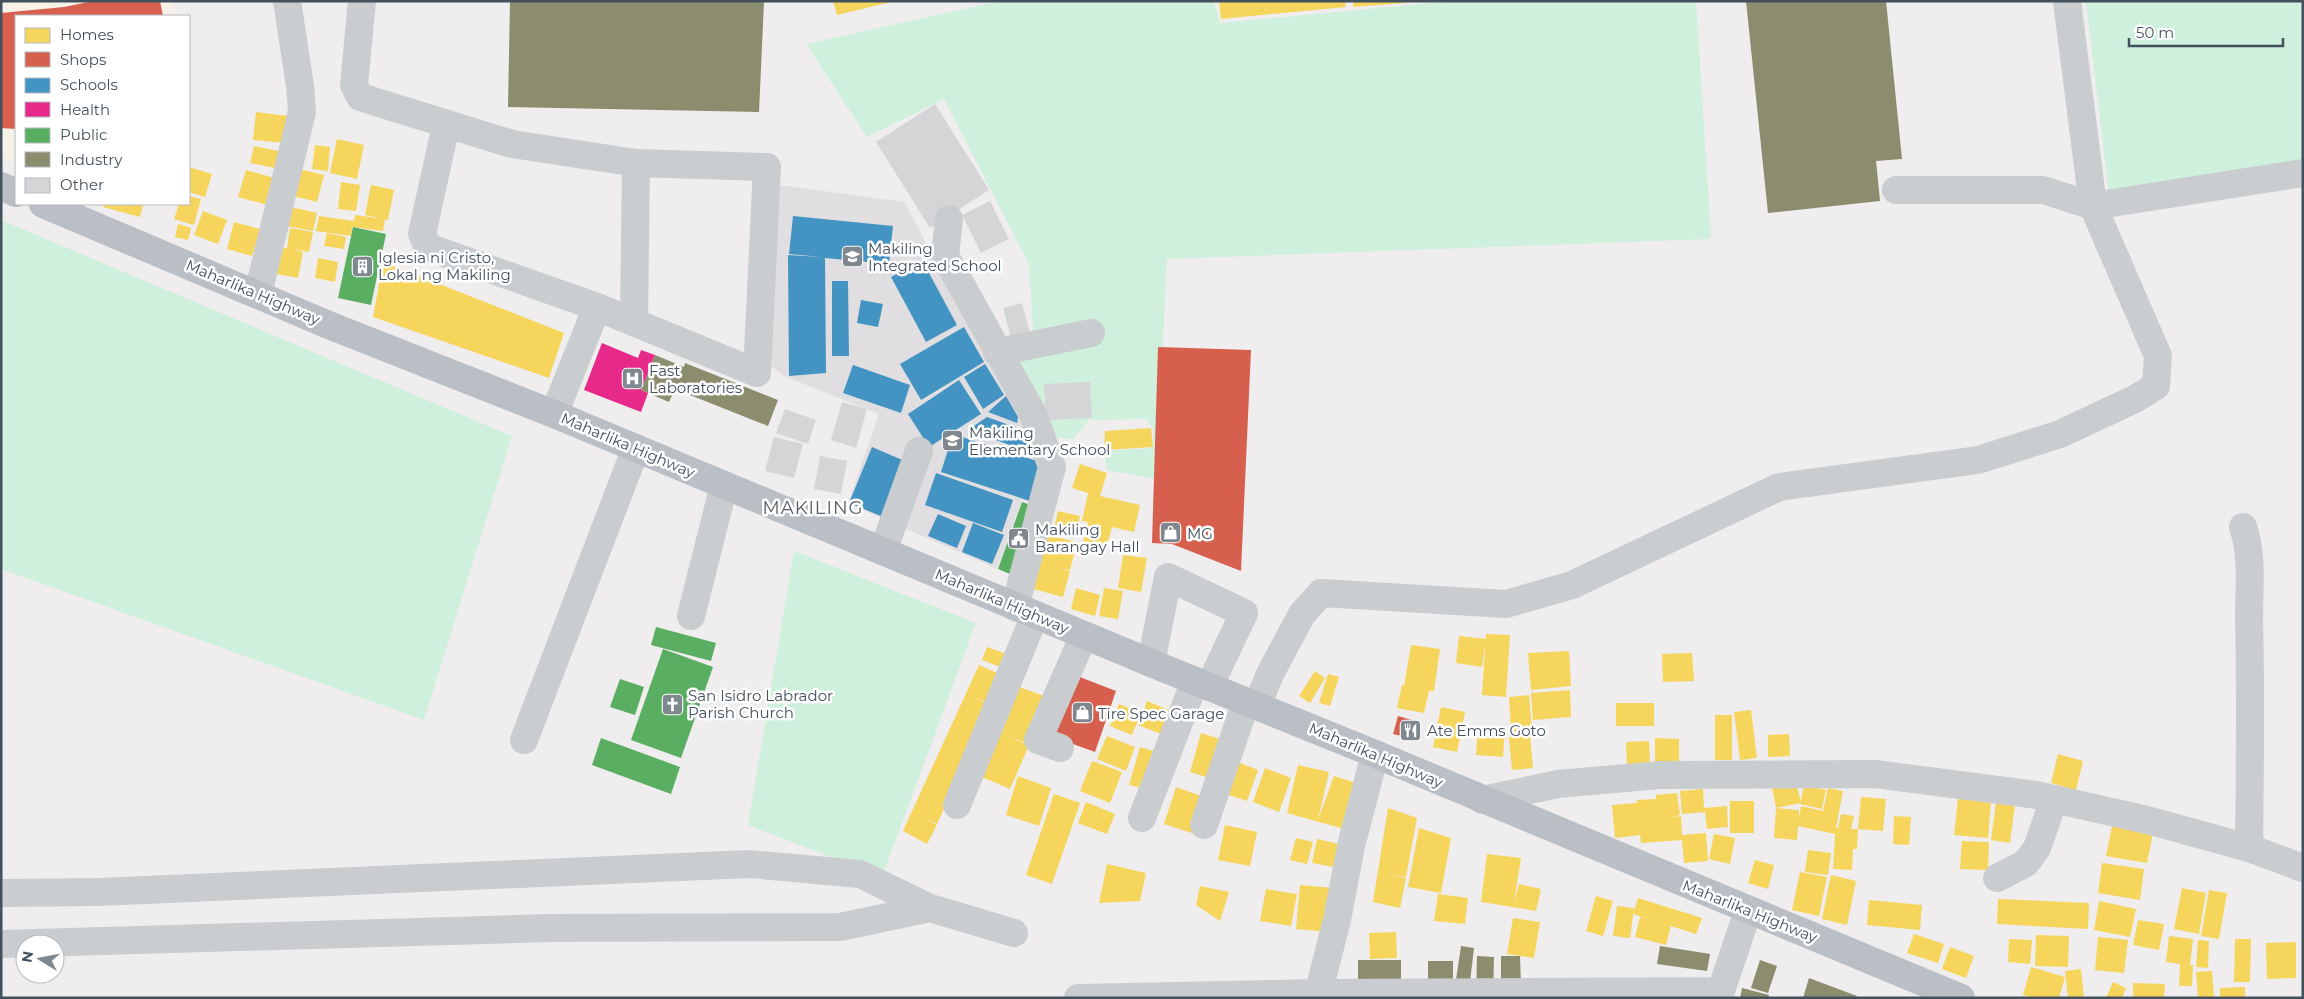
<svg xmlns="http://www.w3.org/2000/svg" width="2304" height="999" font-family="Montserrat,sans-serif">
<rect width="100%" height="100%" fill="#efedee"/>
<polygon fill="#f7f2e8" points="15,1 173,1 176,16 16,16 16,164 1,156 1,3"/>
<polygon fill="#e0dee0" points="772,184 905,202 961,312 1051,467 1040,506 1022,500 997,569 848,503 879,414 784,376 771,366"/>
<g fill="#cff0dc">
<polygon points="1000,1 1214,1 1220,23 1452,1 1696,1 1711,239 1167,259 1160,397 1160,480 1107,470 1104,451 1153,448 1153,429 1147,419 1089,420 1073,439 1046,437 1010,350 1034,345 1029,264 944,99 867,137 806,44"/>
<polygon points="2086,1 2303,1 2303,172 2110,202"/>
<polygon points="1,220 512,436 424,720 1,569"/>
<polygon points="794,551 976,623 882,877 748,825"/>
</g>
<g fill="#f6d55c">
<polygon points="833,1 891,1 891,2 837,15"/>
<polygon points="1219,1 1345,1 1346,7 1221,19"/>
<polygon points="1353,1 1405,1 1405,3 1353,7"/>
<polygon points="256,112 288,116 285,143 253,140"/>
<polygon points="337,139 364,145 357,179 330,173"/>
<polygon points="315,145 330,147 328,171 312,169"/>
<polygon points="254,146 283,152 280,169 250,163"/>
<polygon points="189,167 212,174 205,197 189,192"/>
<polygon points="299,169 324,175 317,202 293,196"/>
<polygon points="246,170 278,179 271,206 238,197"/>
<polygon points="341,182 360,185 356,211 338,209"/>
<polygon points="371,185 394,190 388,220 365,215"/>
<polygon points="189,196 201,199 194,225 174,219 179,204 189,204"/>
<polygon points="104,204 143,204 140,217 103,207"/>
<polygon points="291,207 317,213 313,231 287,226"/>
<polygon points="203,211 227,220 218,244 194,235"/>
<polygon points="355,215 385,219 383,231 352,227 351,236 316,231 319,216 354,221"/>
<polygon points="234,222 260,229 252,256 227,249"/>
<polygon points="178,224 191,228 188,240 175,237"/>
<polygon points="290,228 313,232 309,252 293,249 303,252 298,278 277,274 282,248 287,248"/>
<polygon points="327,233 346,237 344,249 324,246"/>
<polygon points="318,258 338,262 335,282 315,278"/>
<polygon points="383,262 564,333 549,378 373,317"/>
<polygon points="1151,428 1153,447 1104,450 1105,431"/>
<polygon points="1080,464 1107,473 1100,496 1140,505 1134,532 1112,527 1106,549 1083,543 1088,522 1082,521 1088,493 1072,488"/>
<polygon points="1058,511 1080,516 1075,538 1053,533"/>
<polygon points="1042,534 1077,542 1070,570 1057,567 1070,571 1063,597 1026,587 1033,561 1046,564 1036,561"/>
<polygon points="1123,555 1147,558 1141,592 1118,588"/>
<polygon points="1076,588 1100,595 1095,616 1071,609"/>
<polygon points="1104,588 1123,591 1118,619 1099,616"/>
<polygon points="1486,634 1510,635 1506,697 1482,695"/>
<polygon points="1459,636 1486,639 1482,667 1456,663"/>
<polygon points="1411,645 1440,649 1434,691 1429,691 1424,713 1397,708 1402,685 1404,686"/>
<polygon points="987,647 1012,656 1008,670 982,660"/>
<polygon points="1569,651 1571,686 1531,690 1528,653"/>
<polygon points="1692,653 1694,681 1663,682 1662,654"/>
<polygon points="979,665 1004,676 992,705 975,698 991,706 937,824 925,819 937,825 927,844 903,831"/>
<polygon points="1315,671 1325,678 1310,703 1299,696"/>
<polygon points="1328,674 1339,677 1330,706 1319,703"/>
<polygon points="1011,684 1047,697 1029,744 1004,735 1029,745 1010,789 975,774"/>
<polygon points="1570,690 1571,717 1533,720 1531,693"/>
<polygon points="1529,695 1532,730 1511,732 1509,697"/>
<polygon points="1147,701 1176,713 1166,736 1138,725"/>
<rect x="1616" y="703" width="38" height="23"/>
<polygon points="1119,704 1141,713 1132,735 1110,726"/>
<polygon points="1441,707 1465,712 1457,752 1433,747"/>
<polygon points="1751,710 1757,758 1740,760 1734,712"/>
<rect x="1715" y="715" width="17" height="45"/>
<polygon points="1478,727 1505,729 1503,757 1476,755"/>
<polygon points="1201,733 1220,739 1209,778 1190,772"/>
<polygon points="1789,734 1790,756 1768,757 1768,735"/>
<polygon points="1530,735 1533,768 1512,770 1509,737"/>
<polygon points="1107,736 1135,747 1126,771 1097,759"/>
<polygon points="1655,738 1679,739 1679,763 1655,763"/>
<polygon points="1649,741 1650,763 1627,764 1626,742"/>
<polygon points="1140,747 1160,753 1149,790 1129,785"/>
<polygon points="2058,754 2083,761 2076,790 2051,783"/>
<polygon points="1092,761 1122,772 1110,803 1080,791"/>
<polygon points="1238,762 1258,770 1247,801 1226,794"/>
<polygon points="1298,765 1329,772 1318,820 1334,776 1359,784 1344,829 1287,813"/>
<polygon points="1265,768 1291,778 1279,812 1253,802"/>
<polygon points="1018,776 1051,788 1039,826 1006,815"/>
<polygon points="1796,782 1801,803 1776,808 1772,787"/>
<polygon points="1804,785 1826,790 1822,809 1800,804"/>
<polygon points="1176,787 1204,797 1192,833 1164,824"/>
<polygon points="1828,788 1843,791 1836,828 1838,828 1841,814 1854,816 1851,829 1858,829 1857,849 1853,849 1852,870 1833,869 1835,834 1798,826 1797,840 1774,838 1776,808 1799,810 1799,820 1801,806 1823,811"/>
<polygon points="1703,789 1704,808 1727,806 1728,827 1707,829 1705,812 1682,814 1680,791"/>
<polygon points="1677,793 1680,815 1671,817 1681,816 1682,835 1706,833 1708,861 1684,863 1682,840 1641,843 1640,835 1615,838 1612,805 1637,803 1637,800 1656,799 1656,795"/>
<polygon points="1054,794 1080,803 1052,884 1026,875"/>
<polygon points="1861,797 1886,799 1883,831 1858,829"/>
<polygon points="1958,799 1991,801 1988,838 1954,835"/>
<rect x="1730" y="801" width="24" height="32"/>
<polygon points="1086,802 1115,814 1107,834 1078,823"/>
<polygon points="1996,802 2015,804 2010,843 1991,840"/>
<polygon points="1388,808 1417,818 1406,877 1389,874 1406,878 1400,908 1373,902"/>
<polygon points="1894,816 1911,817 1909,845 1893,844"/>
<polygon points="1225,825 1257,832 1250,866 1218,860"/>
<polygon points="2112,826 2153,833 2147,863 2106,856"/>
<polygon points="1419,828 1451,838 1441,893 1408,887"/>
<polygon points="1714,834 1735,838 1730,864 1709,859"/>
<polygon points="1296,838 1313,842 1307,864 1290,860"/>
<polygon points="1317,839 1344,845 1339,868 1312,863"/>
<polygon points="1962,841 1989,842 1988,870 1960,869"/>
<polygon points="1808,850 1831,853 1828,875 1805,872"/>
<polygon points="1487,854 1521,858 1514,902 1519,884 1541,889 1536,911 1481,902"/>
<polygon points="1755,860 1774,865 1768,889 1748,883"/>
<polygon points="2102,863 2144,869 2140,900 2098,893"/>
<polygon points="1107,864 1146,873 1140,901 1099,903"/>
<polygon points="1800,872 1827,877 1819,916 1792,910"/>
<polygon points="1831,875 1856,881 1847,925 1822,919"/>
<polygon points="1300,885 1333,888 1329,932 1296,929"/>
<polygon points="1200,886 1229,892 1220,921 1196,905"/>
<polygon points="2182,888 2206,893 2199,934 2174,929"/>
<polygon points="1266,889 1297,894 1291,926 1260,921"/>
<polygon points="2209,890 2227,893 2219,939 2201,936"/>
<polygon points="1438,894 1468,898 1465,924 1434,921"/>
<polygon points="1596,896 1613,901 1603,936 1586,931"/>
<polygon points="1638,898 1702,918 1696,934 1671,926 1666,945 1635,937 1640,917 1648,919 1633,914"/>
<polygon points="1998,899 2089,903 2088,929 1997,924"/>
<polygon points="1869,900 1922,905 1920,930 1867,925"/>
<polygon points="2099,901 2136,909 2130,937 2094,930"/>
<polygon points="1617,906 1634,908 1630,938 1613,936"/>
<polygon points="1513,918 1540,922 1534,958 1507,954"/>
<polygon points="2138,920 2164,924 2159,950 2133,945"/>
<polygon points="1396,932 1397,958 1370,959 1369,933"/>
<polygon points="1914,934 1944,944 1938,963 1907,953"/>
<polygon points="2036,935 2069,936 2068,967 2035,966"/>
<polygon points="2169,936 2193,939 2190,965 2193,965 2192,986 2179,986 2180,964 2166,962"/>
<polygon points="2098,937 2128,940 2124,973 2095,970"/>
<polygon points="2009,939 2032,940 2030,964 2008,962"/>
<polygon points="2235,939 2251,939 2250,982 2234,982"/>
<polygon points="2198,940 2209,941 2208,968 2196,967"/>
<polygon points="2296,942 2296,978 2267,979 2266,943"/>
<polygon points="1950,947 1974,956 1966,978 1942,969"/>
<polygon points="2031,967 2065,977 2059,998 2033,998 2023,995"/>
<polygon points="2081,969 2084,998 2068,998 2065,971"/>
<polygon points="2212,971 2214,998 2198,998 2196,972"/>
<polygon points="2113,982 2126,988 2122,998 2106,998"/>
<polygon points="2133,983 2165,984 2164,998 2133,998"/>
<polygon points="2245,987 2245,998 2220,998 2220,988"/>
</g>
<g fill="#d6604d">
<polygon points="94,1 160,1 163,16 16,16 16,129 1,128 1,13 64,7"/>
<polygon points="1158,347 1251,350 1241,571 1172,544 1152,543"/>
<polygon points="1072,674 1116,691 1095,752 1045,734"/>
<polygon points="1398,716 1419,722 1415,739 1393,734"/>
</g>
<g fill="#4393c3">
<polygon points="793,216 893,226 889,264 825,258 826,373 789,376 788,255 822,257 789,254"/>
<polygon points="922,260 957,325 926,342 891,277"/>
<polygon points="832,281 848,281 849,356 832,356"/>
<polygon points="861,300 883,304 878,327 857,323"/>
<polygon points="964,327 984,362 921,400 900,364"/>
<polygon points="985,364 1004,395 983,409 964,377"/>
<polygon points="853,365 910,385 901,413 843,393"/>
<polygon points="959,380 981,414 929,447 908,414"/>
<polygon points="1006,396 1018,417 1017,423 988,412"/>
<polygon points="987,417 1023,430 1029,452 968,430"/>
<polygon points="953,434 1046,464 1033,502 941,472"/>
<polygon points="872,447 907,462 883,517 849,503"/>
<polygon points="936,473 1013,500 1002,532 925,505"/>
<polygon points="938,514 966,526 957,548 928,536"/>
<polygon points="973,523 1004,535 992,564 962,552"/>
</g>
<polygon fill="#e7298a" points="602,343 638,358 641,350 655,355 641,390 648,393 641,412 584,390"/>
<g fill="#5aae61">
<polygon points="353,227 386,234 371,305 338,298"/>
<polygon points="1022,502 1040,508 1015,576 998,569"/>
<polygon points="656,627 716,643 711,661 651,645"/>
<polygon points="663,649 713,667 681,758 631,740"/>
<polygon points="620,679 644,687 635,715 610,707"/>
<polygon points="601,738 680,767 671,794 592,765"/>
</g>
<g fill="#8c8c6e">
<polygon points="510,1 764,1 759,112 508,107"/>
<polygon points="1746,1 1886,1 1902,159 1876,161 1880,201 1768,213"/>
<polygon points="655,355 684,367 685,363 778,400 768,426 675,389 669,402 641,390"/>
<polygon points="1461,946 1474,948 1470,982 1456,980"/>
<polygon points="1660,946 1710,954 1707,971 1657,964"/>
<polygon points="1477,956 1494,957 1493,998 1476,998"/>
<polygon points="1501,956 1520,956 1521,985 1501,985"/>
<polygon points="1358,960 1401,960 1401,997 1358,998"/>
<polygon points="1760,960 1777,966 1768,993 1751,988"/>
<rect x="1428" y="961" width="25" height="37"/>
<polygon points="1809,978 1857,996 1856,998 1803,998"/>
<polygon points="1742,988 1769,995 1768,998 1740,998"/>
</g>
<g fill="#d5d5d8">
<polygon points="935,104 989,190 930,228 876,142"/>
<polygon points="990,201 1009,239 981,253 962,215"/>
<polygon points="1022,303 1030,333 1011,338 1003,308"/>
<polygon points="1090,382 1092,418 1046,420 1044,384"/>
<polygon points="842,402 867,409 856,448 831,440"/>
<polygon points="785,409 816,420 808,444 776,433"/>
<polygon points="774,437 803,444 794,478 765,471"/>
<polygon points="820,456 847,461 841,494 814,489"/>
</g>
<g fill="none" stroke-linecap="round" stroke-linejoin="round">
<g stroke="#c9cdcf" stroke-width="28">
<polyline points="362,1 354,85 360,97 512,144 636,163 767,167 757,373 597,307 433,249 427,245 422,234 446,125"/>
<polyline points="1896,190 2043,190 2093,206 2303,173"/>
<polyline points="949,219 945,256 1033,414 1052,467 1015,607"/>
<polyline points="258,294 302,112 300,86 287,1"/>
<polyline points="634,322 636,163"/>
<polyline points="997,352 1091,333"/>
<polyline points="554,414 597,307"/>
<path d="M2243,527C2253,555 2249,589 2249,618C2251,695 2250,771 2249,848"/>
<polyline points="883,551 919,451"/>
<polyline points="691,616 724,485"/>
<polyline points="1151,663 1168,577 1244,613 1209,687"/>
<polyline points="1257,706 1270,674 1302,614 1321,593 1506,604 1572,585 1779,487 1978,460 2060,434 2135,399 2156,386 2158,356 2093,206 2067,1"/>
<polyline points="524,740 636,448"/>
<polyline points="1060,748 1038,740 1084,635"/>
<polyline points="1482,800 1558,784 1660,775 1875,774 2036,795 2147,820 2249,848 2303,868"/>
<polyline points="957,805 1035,615"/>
<polyline points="1142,818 1195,681"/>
<polyline points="1204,825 1246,702"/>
<polyline points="1997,878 2026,863 2037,848 2054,799"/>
<polyline points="1,893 98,892 750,864 860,874 930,908 1014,933"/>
<polyline points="1,944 551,928 840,927 930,908"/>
<polyline points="1078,998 1318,993 1721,991 1748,911"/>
<polyline points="1317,998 1337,920 1351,846 1375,754"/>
</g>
<g stroke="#b9bfc5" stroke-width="28">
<polyline points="1,186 16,193"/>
<polyline points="43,204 331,326 554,414 1151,663 1375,754 1961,998"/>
</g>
</g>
<defs>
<symbol id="school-square" viewBox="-11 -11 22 22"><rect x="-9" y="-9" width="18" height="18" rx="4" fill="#7f888f" stroke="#fff"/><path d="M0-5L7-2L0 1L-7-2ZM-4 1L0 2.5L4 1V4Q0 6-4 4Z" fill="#fff"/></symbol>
<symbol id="building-square" viewBox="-11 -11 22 22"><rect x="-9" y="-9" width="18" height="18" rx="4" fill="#7f888f" stroke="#fff"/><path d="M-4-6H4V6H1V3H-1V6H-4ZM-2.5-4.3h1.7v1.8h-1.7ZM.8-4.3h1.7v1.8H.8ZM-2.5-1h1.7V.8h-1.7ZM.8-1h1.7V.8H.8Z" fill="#fff"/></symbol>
<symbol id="hospital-square" viewBox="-11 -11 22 22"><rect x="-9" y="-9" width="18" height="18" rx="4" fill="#7f888f" stroke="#fff"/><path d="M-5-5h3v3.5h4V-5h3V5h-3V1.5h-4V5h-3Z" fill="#fff"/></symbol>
<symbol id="shop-square" viewBox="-11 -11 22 22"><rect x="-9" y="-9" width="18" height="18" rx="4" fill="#7f888f" stroke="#fff"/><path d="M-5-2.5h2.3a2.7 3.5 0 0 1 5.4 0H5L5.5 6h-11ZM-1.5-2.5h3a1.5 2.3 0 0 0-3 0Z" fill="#fff"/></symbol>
<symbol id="civic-square" viewBox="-11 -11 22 22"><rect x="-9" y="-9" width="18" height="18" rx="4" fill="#7f888f" stroke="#fff"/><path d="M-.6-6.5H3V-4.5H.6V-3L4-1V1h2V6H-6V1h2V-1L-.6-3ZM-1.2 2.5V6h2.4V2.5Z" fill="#fff"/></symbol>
<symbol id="church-square" viewBox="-11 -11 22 22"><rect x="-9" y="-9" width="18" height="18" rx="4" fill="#7f888f" stroke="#fff"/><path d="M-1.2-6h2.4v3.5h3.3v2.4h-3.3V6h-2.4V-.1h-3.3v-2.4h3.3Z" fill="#fff"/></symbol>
<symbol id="restaurant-square" viewBox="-11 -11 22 22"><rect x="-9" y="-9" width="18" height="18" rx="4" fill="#7f888f" stroke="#fff"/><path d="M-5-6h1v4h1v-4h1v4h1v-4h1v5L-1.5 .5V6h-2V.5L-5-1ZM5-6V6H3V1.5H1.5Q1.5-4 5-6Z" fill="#fff"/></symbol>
</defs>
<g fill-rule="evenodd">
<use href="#school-square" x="840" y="244" width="25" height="25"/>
<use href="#building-square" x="350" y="254" width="25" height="25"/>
<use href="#hospital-square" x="620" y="366" width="25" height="25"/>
<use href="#school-square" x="940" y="428" width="25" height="25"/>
<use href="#shop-square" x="1158" y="520" width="25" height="25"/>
<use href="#civic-square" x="1006" y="526" width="25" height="25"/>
<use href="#church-square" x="660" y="692" width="25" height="25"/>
<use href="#shop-square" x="1070" y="700" width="25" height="25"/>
<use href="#restaurant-square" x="1398" y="718" width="25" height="25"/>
</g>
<g text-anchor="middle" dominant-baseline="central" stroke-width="5" stroke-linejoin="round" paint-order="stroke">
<g font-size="15" fill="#43515c" stroke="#fff" text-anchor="start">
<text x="868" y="248">Makiling<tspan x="868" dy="17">Integrated School</tspan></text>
<text x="378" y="257">Iglesia ni Cristo,<tspan x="378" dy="17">Lokal ng Makiling</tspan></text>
<text x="649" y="370">Fast<tspan x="649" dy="17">Laboratories</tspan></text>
<text x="969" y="432">Makiling<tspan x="969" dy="17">Elementary School</tspan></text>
<text x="1035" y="529">Makiling<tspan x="1035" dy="17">Barangay Hall</tspan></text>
<text x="1187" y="533">MG</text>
<text x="688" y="695">San Isidro Labrador<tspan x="688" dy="17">Parish Church</tspan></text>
<text x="1098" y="713">Tire Spec Garage</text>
<text x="1427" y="730">Ate Emms Goto</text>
</g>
<g font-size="15" fill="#43515c" stroke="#fff">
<text transform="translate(253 292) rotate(23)">Maharlika Highway</text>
<text transform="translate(628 445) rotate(23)">Maharlika Highway</text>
<text transform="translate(1002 601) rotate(23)">Maharlika Highway</text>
<text transform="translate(1376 755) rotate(23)">Maharlika Highway</text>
<text transform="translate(1750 911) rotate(22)">Maharlika Highway</text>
</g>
<g font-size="18" letter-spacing="1" fill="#595d63" stroke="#fff">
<text x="813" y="508">MAKILING</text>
</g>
</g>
<rect width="2304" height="999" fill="none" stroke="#43515c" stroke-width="5"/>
<rect x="15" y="15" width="175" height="190" fill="#ffffff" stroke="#b4b9be"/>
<rect x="25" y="28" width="25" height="15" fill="#f6d55c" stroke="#b4b9be"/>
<text x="60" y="40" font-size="15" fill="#43515c">Homes</text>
<rect x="25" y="52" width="25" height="15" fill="#d6604d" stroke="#b4b9be"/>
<text x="60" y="65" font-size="15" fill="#43515c">Shops</text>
<rect x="25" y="78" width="25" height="15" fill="#4393c3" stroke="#b4b9be"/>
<text x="60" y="90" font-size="15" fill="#43515c">Schools</text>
<rect x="25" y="102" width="25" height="15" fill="#e7298a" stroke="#b4b9be"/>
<text x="60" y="115" font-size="15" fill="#43515c">Health</text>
<rect x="25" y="128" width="25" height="15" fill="#5aae61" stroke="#b4b9be"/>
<text x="60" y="140" font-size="15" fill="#43515c">Public</text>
<rect x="25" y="152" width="25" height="15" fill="#8c8c6e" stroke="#b4b9be"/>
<text x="60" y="165" font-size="15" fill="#43515c">Industry</text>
<rect x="25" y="178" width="25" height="15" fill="#d5d5d8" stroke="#b4b9be"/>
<text x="60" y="190" font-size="15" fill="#43515c">Other</text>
<g transform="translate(40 959) rotate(280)"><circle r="24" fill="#ffffff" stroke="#b4b9be"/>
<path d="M0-4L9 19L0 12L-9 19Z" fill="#7f888f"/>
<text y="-8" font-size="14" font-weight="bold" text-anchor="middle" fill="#43515c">N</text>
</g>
<path d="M2129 38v8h154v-8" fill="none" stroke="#43515c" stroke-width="2.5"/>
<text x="2136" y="38" font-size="15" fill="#43515c" stroke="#ffffff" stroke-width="4" paint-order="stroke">50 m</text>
</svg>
